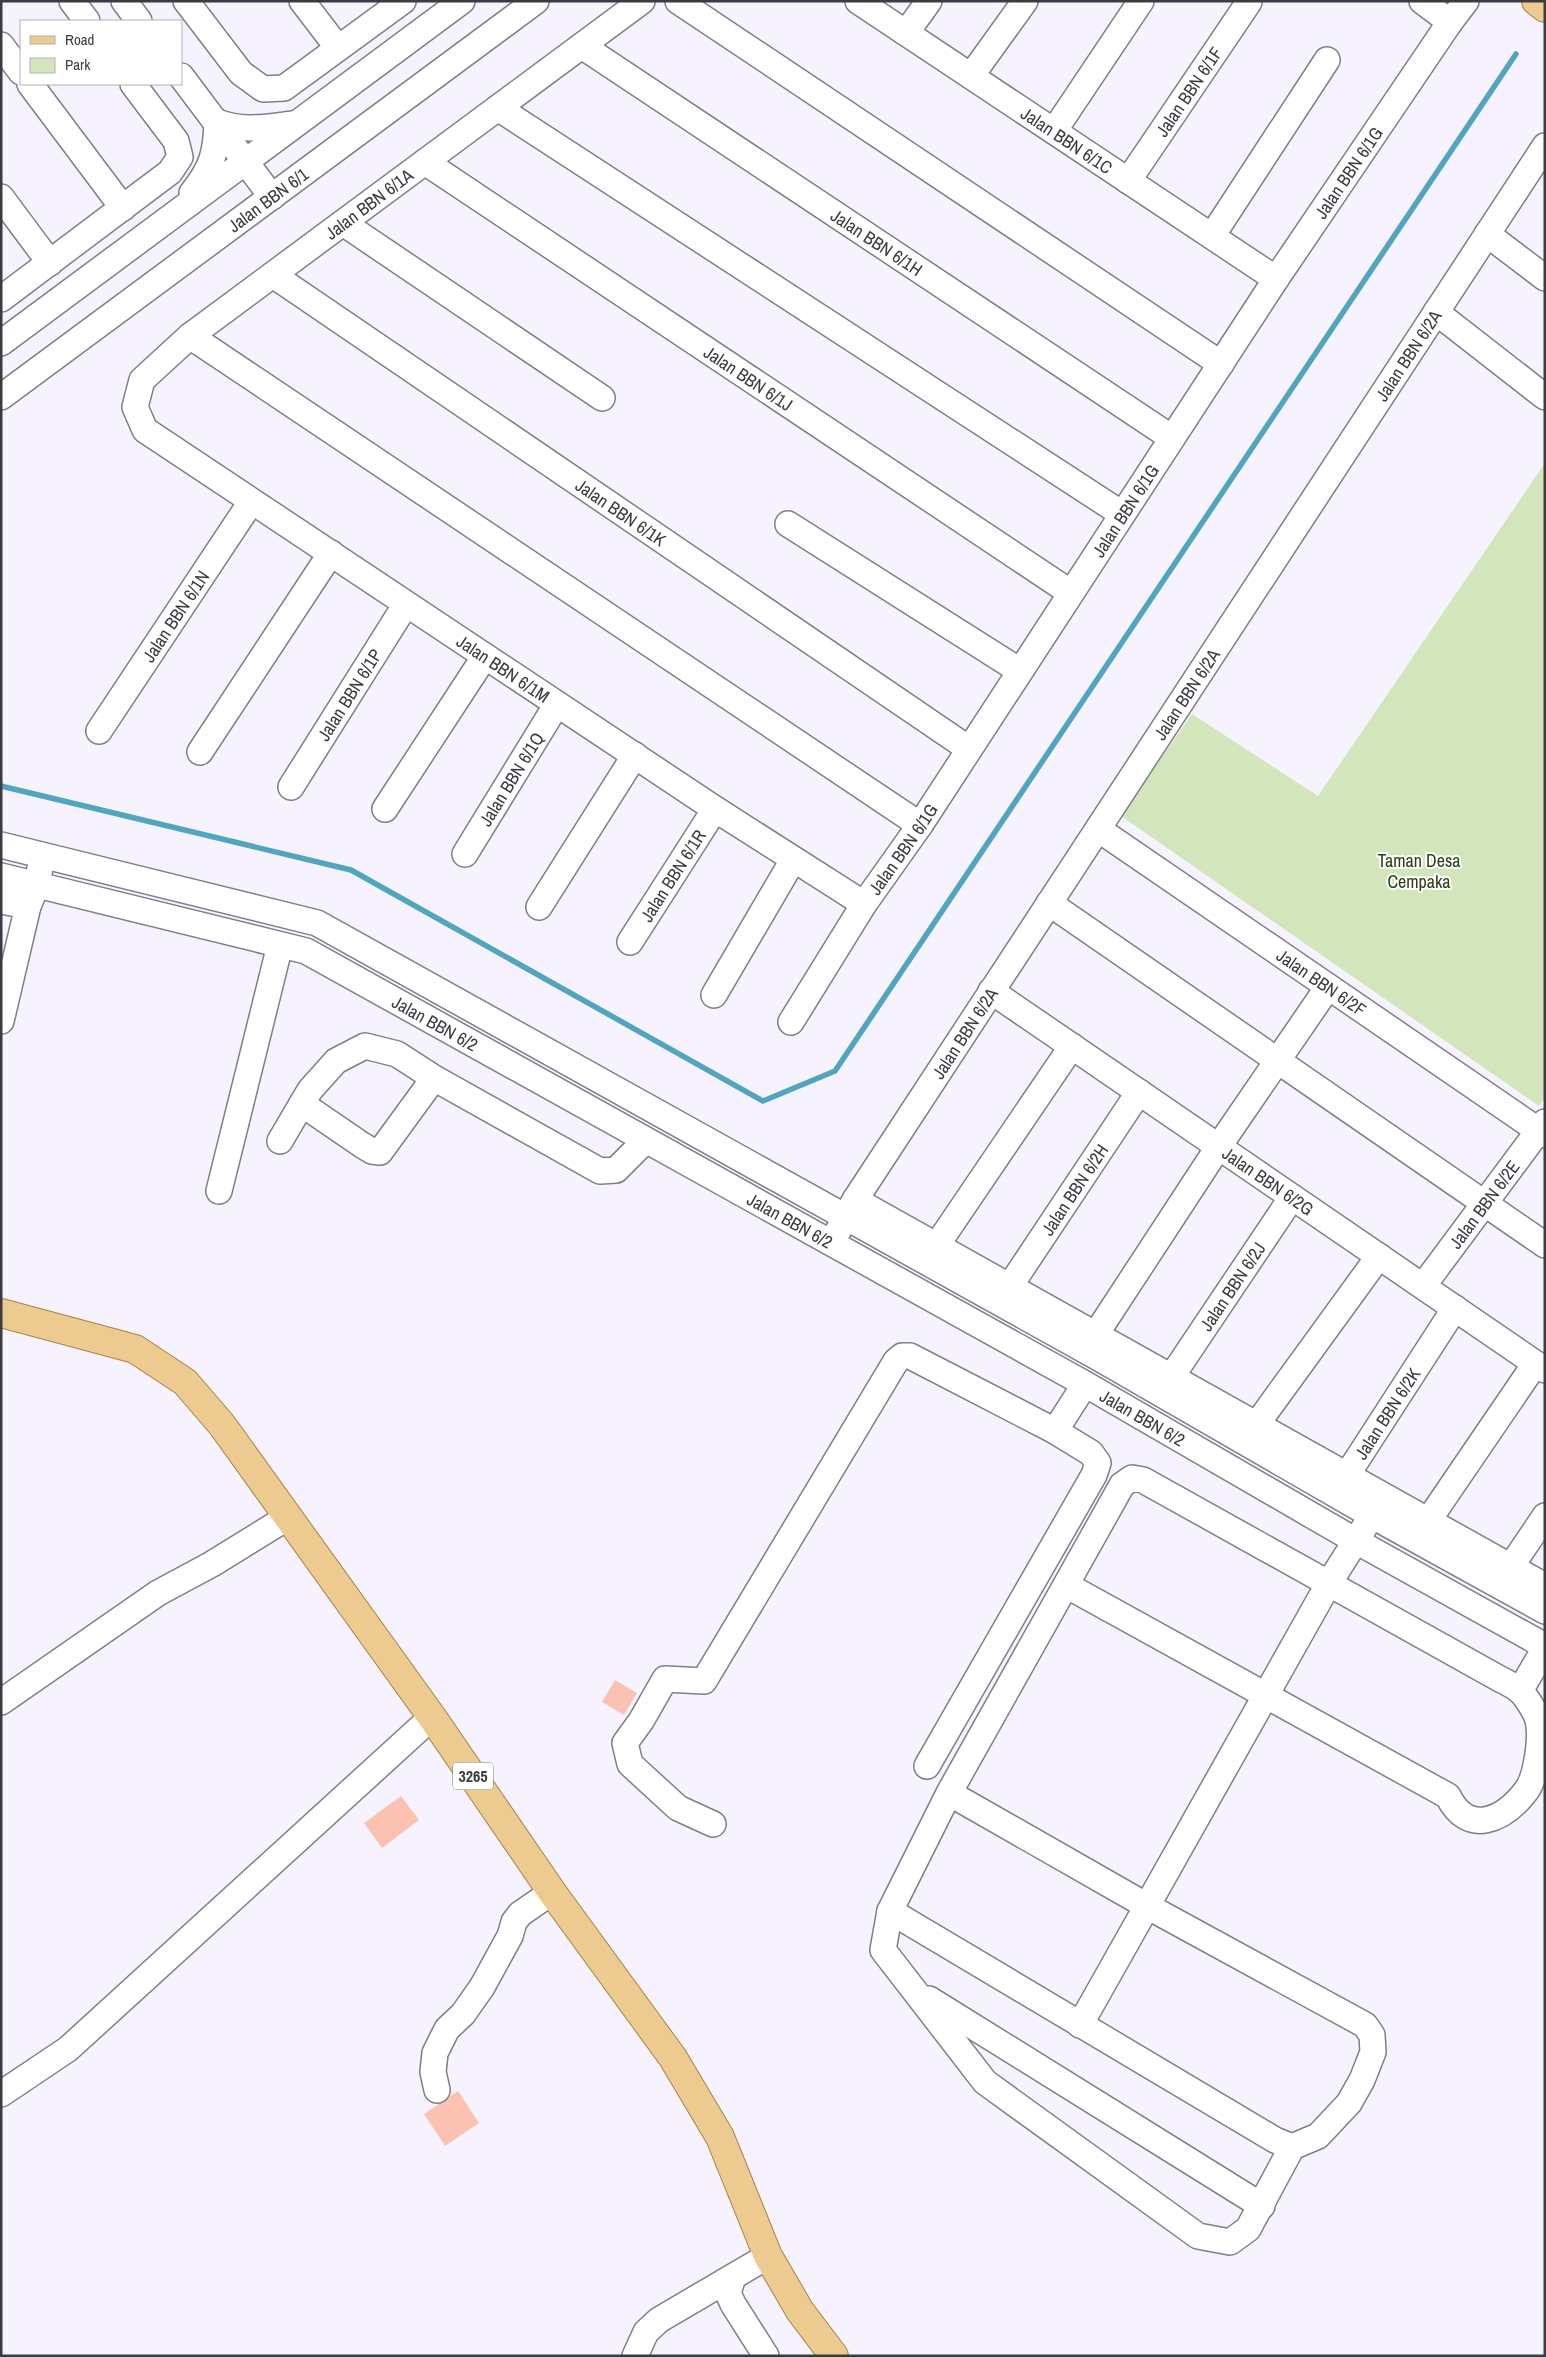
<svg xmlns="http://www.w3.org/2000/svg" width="1546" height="2357" font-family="'Archivo Narrow',sans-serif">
<rect width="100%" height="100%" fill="#f6f3fe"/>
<polygon fill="#d3e6bb" points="1545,463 1545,1097 1539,1106 1121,816 1192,714 1318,796"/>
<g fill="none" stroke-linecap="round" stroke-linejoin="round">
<polyline stroke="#51a5be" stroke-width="5.5" points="1,786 351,870 763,1101 835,1071 1516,54"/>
</g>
<g fill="#fcc2b1">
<polygon points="615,1680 637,1693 624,1715 602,1702"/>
<polygon points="401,1796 419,1820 382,1848 364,1823"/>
<polygon points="458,2091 479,2123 445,2146 424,2114"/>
</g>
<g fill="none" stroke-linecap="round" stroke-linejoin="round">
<defs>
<g id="minor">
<polyline points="72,1 87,21"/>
<polyline points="124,1 139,21"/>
<polyline points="186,1 241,73 263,89 284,88 403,1"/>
<polyline points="302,1 338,48"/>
<path id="s1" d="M642,1L190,336L142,380L135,407L145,430L715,809L864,904"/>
<polyline points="678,1 1221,364"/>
<path id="s2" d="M858,1L1276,279"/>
<polyline points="1422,1 1450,22"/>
<polyline points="906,33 929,1"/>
<polyline points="1,45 21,72"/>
<path id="s3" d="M582,46L1172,438"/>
<polyline points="181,76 272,197"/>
<polyline points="971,76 1025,1"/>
<polyline points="30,84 123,208"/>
<polyline points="498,108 1122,514"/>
<path d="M217,122C243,132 266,127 293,124"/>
<polyline points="1054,131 1141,1"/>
<path id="s4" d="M425,162L1071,593"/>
<path id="s5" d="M1128,181L1249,2"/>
<path d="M192,193C212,168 216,154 217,122"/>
<polyline points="1,197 50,263"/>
<polyline points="343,223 602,398"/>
<polyline points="1487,234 1545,278"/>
<polyline points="1212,236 1327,60"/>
<path id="s6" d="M273,275L969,749"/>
<polyline points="1,299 170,172 180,157 176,141 133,84"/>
<polyline points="1436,312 1545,397"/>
<polyline points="190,336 920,825"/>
<polyline points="1,343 462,1"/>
<path id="s7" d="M1,397L536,1"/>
<polyline points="788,524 1020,671"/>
<path id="s8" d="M99,731L251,502"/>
<polyline points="200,752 331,553"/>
<path id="s9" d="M291,787L406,604"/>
<polyline points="385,809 485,656"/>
<path id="s10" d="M1098,829L1545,1135"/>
<polyline points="1,845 317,923 1099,1358 1371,1515 1545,1611"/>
<path id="s11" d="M465,854L557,704"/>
<path id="s12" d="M1,876L306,951L1085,1384L1356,1541L1545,1646"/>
<polyline points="1,901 28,906"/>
<polyline points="1049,903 1545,1245"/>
<polyline points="539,907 635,755"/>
<path id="s13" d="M630,942L715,809"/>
<path id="s14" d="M991,991L1545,1370"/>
<polyline points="714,995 793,860"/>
<polyline points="1,1021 28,906 37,885 40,868"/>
<path id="s15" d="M791,1022L864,904L920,825L1276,279L1450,22L1466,1"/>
<polyline points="302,1104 362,1145 372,1151 380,1152 434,1078"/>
<polyline points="280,1141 310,1090 336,1061 365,1046 397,1054 434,1078 600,1171 616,1170 645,1141"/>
<polyline points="219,1191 280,945"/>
<polyline points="855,1200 1545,1586"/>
<path id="s16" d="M838,1231L855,1200L1545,146"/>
<polyline points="937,1245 1072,1046"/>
<path id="s17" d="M1010,1286L1139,1092"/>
<path id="s18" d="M1423,1286L1545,1122"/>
<polyline points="1096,1334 1219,1146 1328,987"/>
<path id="s19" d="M1172,1376L1292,1197"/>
<polyline points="1257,1424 1379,1256"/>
<path id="s20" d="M1338,1489L1455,1308"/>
<polyline points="1428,1521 1535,1364"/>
<polyline points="1510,1568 1545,1516"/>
<polyline points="1520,1691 1545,1648"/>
<polyline points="1,1702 158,1593 212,1564 288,1517"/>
<polyline points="927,1766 1094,1475 1098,1463 1091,1453 1055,1431"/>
<path d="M949,1793L1147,1906L1365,2025L1372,2035L1373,2052L1362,2080L1349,2103L1318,2136L1292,2147L1248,2229L1230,2242L1198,2236L985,2082L883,1950L890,1911L949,1793L1122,1485L1132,1478L1143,1480L1500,1679C1506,1682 1514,1686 1519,1690C1525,1695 1536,1712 1538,1720C1542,1736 1537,1777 1526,1791C1504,1820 1468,1837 1448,1796L1066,1585"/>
<polyline points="713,1824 678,1808 630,1764 625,1743 641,1721 665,1679 704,1681 896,1361 902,1356 910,1356 1055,1431 1085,1384"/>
<polyline points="890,1911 1275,2140 1292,2147"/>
<polyline points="929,1999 1262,2206"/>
<polyline points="1080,2025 1329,1583 1364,1528"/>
<polyline points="437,2090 433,2072 435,2053 447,2029 463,2014 482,1987 510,1936 514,1922 520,1914 552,1892"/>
<polyline points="1,2094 68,2049 432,1717"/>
<polyline points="733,2277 728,2293 733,2304 766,2356"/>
<polyline points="635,2356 646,2332 659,2320 768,2256"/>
</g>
<g id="major">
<polyline points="1536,1 1545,8"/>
<polyline points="1,1313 135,1349 185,1382 222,1425 432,1717 552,1892 673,2058 720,2137 768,2256 800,2311 834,2356"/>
</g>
</defs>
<use href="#minor" stroke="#817d8c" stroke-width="28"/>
<use href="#major" stroke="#a78244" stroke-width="30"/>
<use href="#minor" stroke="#fff" stroke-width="25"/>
<use href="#major" stroke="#edcb90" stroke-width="28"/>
</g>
<g text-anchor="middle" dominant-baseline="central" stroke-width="4" stroke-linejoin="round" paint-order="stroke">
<rect fill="#fff" stroke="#76767a" stroke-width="1" x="453" y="1762.5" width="40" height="27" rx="4"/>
<g font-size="16" font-weight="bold" fill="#3c3b41">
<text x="473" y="1776">3265</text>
</g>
<g font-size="18" fill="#3c3b41" stroke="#fff">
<text stroke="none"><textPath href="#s5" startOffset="108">Jalan BBN 6/1F</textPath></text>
<text stroke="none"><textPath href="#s2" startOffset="251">Jalan BBN 6/1C</textPath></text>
<text stroke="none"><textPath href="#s15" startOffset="1016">Jalan BBN 6/1G</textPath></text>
<text stroke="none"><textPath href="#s7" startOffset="332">Jalan BBN 6/1</textPath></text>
<text transform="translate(369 204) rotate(-37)">Jalan BBN 6/1A</text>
<text stroke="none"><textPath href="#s3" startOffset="354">Jalan BBN 6/1H</textPath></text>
<text stroke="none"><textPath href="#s16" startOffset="1045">Jalan BBN 6/2A</textPath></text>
<text stroke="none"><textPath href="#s4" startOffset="389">Jalan BBN 6/1J</textPath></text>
<text stroke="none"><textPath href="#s15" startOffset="611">Jalan BBN 6/1G</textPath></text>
<text stroke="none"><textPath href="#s6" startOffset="421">Jalan BBN 6/1K</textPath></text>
<text stroke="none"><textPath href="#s8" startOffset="138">Jalan BBN 6/1N</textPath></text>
<text stroke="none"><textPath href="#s1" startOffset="1111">Jalan BBN 6/1M</textPath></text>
<text stroke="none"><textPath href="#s16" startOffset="640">Jalan BBN 6/2A</textPath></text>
<text stroke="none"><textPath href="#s9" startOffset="109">Jalan BBN 6/1P</textPath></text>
<text stroke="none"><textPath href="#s11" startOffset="88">Jalan BBN 6/1Q</textPath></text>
<text stroke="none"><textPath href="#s15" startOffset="206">Jalan BBN 6/1G</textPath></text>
<text stroke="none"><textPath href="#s13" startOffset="79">Jalan BBN 6/1R</textPath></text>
<text stroke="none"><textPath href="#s10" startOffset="271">Jalan BBN 6/2F</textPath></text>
<text stroke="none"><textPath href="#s12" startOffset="462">Jalan BBN 6/2</textPath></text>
<text stroke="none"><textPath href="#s16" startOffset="235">Jalan BBN 6/2A</textPath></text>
<text stroke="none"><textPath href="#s14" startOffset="336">Jalan BBN 6/2G</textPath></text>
<text stroke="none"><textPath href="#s17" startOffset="116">Jalan BBN 6/2H</textPath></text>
<text stroke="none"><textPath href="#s18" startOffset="102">Jalan BBN 6/2E</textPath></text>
<text stroke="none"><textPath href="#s12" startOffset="868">Jalan BBN 6/2</textPath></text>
<text stroke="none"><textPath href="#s19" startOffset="108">Jalan BBN 6/2J</textPath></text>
<text stroke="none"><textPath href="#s20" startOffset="90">Jalan BBN 6/2K</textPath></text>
<text stroke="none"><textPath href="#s12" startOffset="1272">Jalan BBN 6/2</textPath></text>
</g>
<g font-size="18" fill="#2e3f12" stroke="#fff">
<text x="1419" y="860">Taman Desa<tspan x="1419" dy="21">Cempaka</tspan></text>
</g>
</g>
<rect width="1546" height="2357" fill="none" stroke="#3c3b41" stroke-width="5"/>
<rect x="20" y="20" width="162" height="65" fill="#ffffff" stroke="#b1b1b3"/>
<rect x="30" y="36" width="25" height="8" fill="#edcb90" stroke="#b1b1b3"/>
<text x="65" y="45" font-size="15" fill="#3c3b41">Road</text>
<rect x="30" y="58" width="25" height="15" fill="#d3e6bb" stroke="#b1b1b3"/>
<text x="65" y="70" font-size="15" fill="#3c3b41">Park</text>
</svg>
